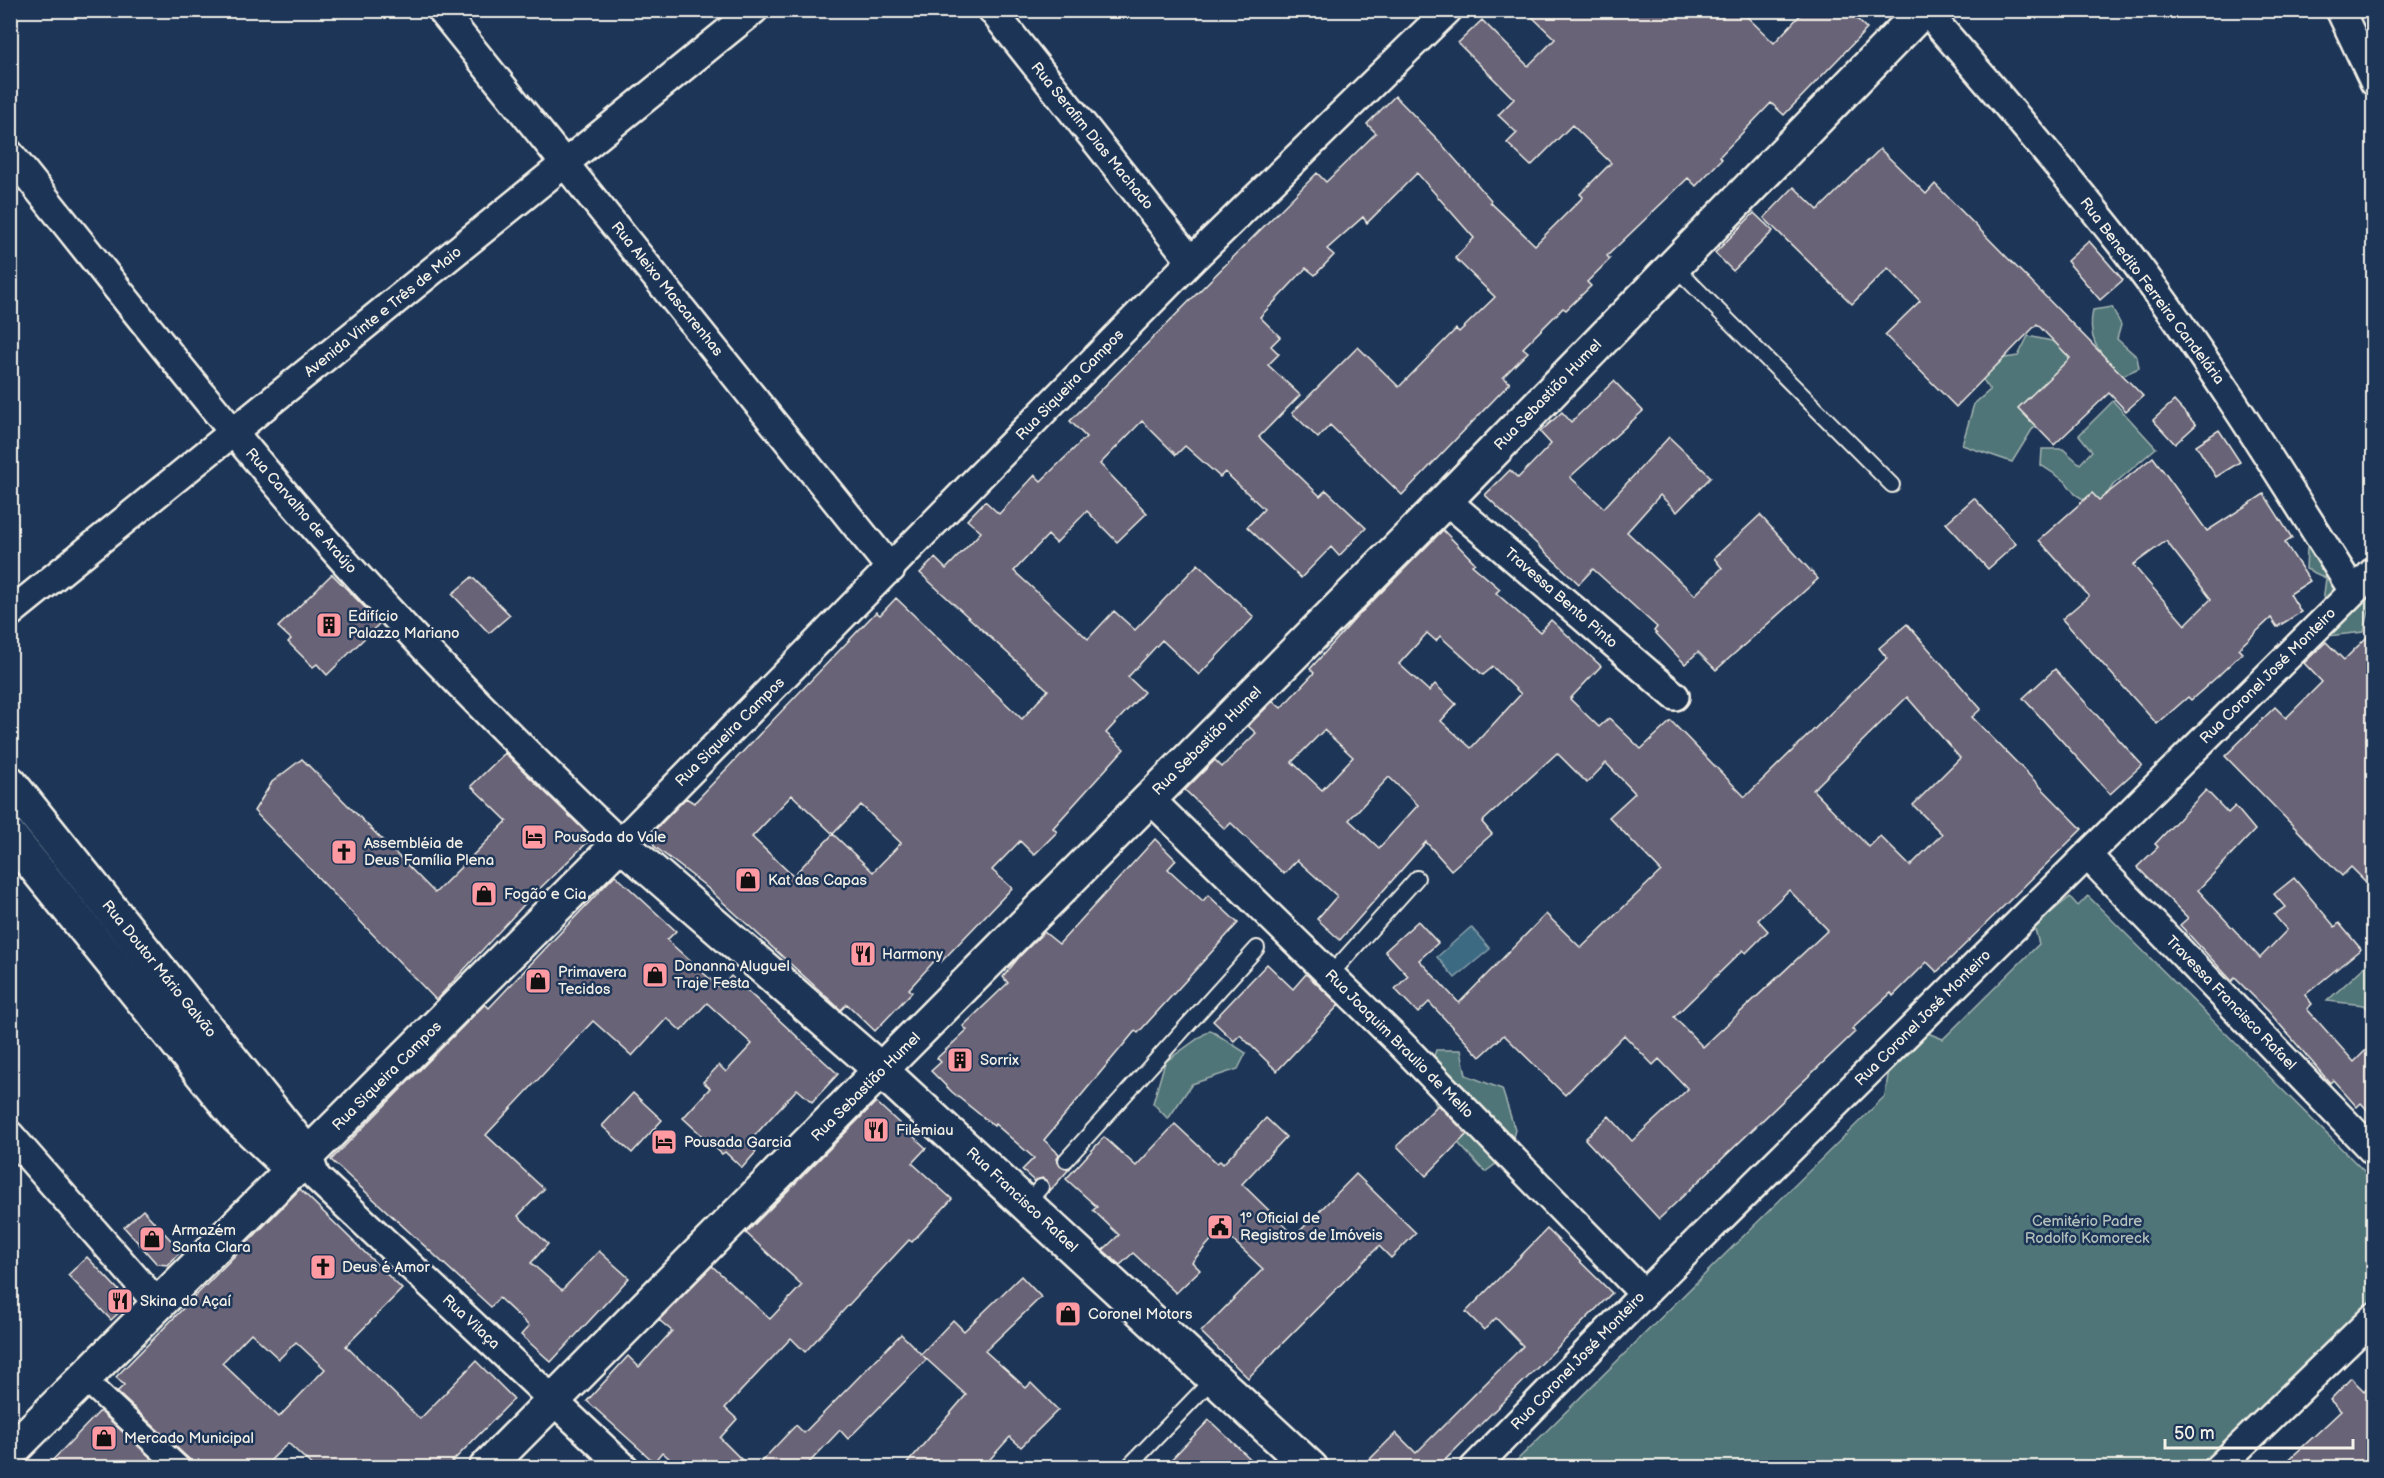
<svg xmlns="http://www.w3.org/2000/svg" width="2384" height="1478" font-family="'Balsamiq Sans',sans-serif">
<rect width="100%" height="100%" fill="#1d3557"/>
<filter id="ink" filterUnits="userSpaceOnUse"><feTurbulence type="fractalNoise" baseFrequency=".0167" numOctaves="2"/><feDisplacementMap in="SourceGraphic" scale="12" xChannelSelector="R" yChannelSelector="G"/><feConvolveMatrix kernelMatrix="1 2 1 2 8 2 1 2 1" color-interpolation-filters="sRGB"/></filter>
<g filter="url(#ink)">
<g fill="#507578" stroke="#a2b3b0" stroke-width="1.5">
<path d="M2112,307L2121,325L2117,339L2137,357L2139,368L2121,376C2101,354 2086,342 2093,310Z"/>
<polygon points="2028,336 2061,343 2070,359 2056,408 2033,428 2012,462 1962,445 1974,404 1990,390 1982,378 2005,358 2018,356"/>
<polygon points="2113,401 2156,448 2113,485 2098,509 2075,494 2065,481 2041,465 2042,449 2063,449 2080,464 2092,451 2079,435"/>
<polygon points="2324,542 2351,579 2373,571 2373,610 2369,611 2364,632 2328,636 2321,618 2326,578 2306,569 2307,548"/>
<polygon points="2088,896 2373,1180 2373,1298 2202,1467 1509,1468 1885,1096 1889,1069 1925,1032 1943,1039 2039,944 2034,926 2070,897 2078,906"/>
<polygon points="2373,959 2373,1014 2364,1005 2327,1001"/>
<polygon points="1210,1030 1246,1053 1238,1069 1192,1084 1168,1119 1153,1103 1165,1062"/>
<polygon points="1436,1050 1461,1050 1466,1075 1502,1089 1515,1130 1508,1155 1485,1172 1448,1132 1425,1081"/>
</g>
<polygon fill="#3e6a83" stroke="#87a0ab" stroke-width="1.5" points="1471,927 1490,949 1455,978 1437,957"/>
<g fill="#696378" stroke="#f4f1e8" stroke-width="1.5" fill-rule="evenodd">
<path d="M1525,10H1740L1774,43L1805,10H1848L1867,29L1784,115L1771,103L1720,156L1722,159L1696,186L1688,178L1607,256L1610,259L1587,282L1591,286L1566,310L1563,308L1523,348L1528,352L1503,377L1510,383L1402,495L1330,425L1318,438L1292,413L1358,347L1399,387L1456,329L1459,332L1495,297L1455,258L1474,238L1417,173L1367,223L1363,217L1327,249L1334,255L1315,275L1306,268L1260,317L1280,337L1271,346L1279,354L1268,365L1300,395L1259,437L1320,496L1326,490L1366,528L1339,556L1331,547L1301,578L1247,527L1264,509L1225,472L1220,477L1185,446L1176,455L1142,421L1100,464L1147,513L1117,542L1087,511L1056,543L1048,535L1014,571L1088,639L1114,611L1135,630L1198,564L1254,617L1199,675L1162,640L1128,677L1144,692L1106,733L1124,749L1053,828L1057,832L1034,855L1020,841L992,870L1012,888L941,962L937,958L909,989L912,992L875,1031L847,1004L841,1010L703,884L654,846L651,834L686,798L694,803L876,612L880,615L896,598L1022,719L1048,690L920,573L935,558L946,569L981,532L967,520L985,501L999,514L1035,475L1041,481L1086,437L1070,421L1317,173L1326,182L1376,133L1367,124L1395,96L1438,140L1491,200L1490,202L1535,245L1583,197L1580,194L1611,163L1572,125L1531,166L1507,143L1517,133L1498,115L1514,99L1458,43L1482,20L1528,66L1555,39ZM792,795L833,834L793,876L752,837ZM861,805L901,843L873,872L833,834Z"/>
<polygon points="1880,149 1926,194 1935,184 2143,396 2126,411 2109,393 2054,445 2018,408 2070,358 2037,324 1956,407 1885,335 1920,301 1888,268 1852,304 1764,218 1794,187 1818,210"/>
<polygon points="1754,213 1773,231 1733,271 1715,253"/>
<polygon points="2089,241 2123,280 2100,300 2067,261"/>
<polygon points="1614,381 1643,411 1570,477 1604,508 1669,437 1711,477 1677,512 1660,495 1627,532 1695,595 1722,568 1714,558 1760,515 1818,579 1716,670 1698,652 1685,664 1654,631 1657,627 1593,569 1579,584 1485,495 1510,470 1518,478 1551,444 1540,432 1562,412 1571,422"/>
<polygon points="2174,401 2196,425 2175,444 2153,420"/>
<polygon points="2219,430 2240,462 2216,477 2196,445"/>
<path d="M2153,457L2207,531L2264,494L2292,538L2285,543L2310,581L2290,594L2301,612L2277,627L2271,618L2238,649L2242,653L2218,676L2191,700L2188,697L2157,724L2062,619L2089,596L2039,540L2092,493L2099,500ZM2166,541L2211,599L2185,625L2133,565Z"/>
<polygon points="1974,498 2016,544 1988,569 1946,523"/>
<path d="M1443,530L1475,563L1472,565L1500,589L1496,593L1540,632L1551,620L1601,666L1570,699L1599,727L1609,718L1641,749L1671,721L1745,797L1887,658L1879,648L1907,624L1981,709L1972,717L2082,829L1937,972L1927,962L1893,996L1891,993L1852,1029L1855,1032L1659,1219L1585,1139L1609,1116L1632,1141L1688,1089L1659,1059L1653,1065L1624,1035L1565,1095L1504,1035L1480,1057L1429,1002L1418,1013L1395,989L1408,976L1385,951L1418,921L1438,943L1419,960L1459,1003L1546,914L1581,948L1661,871L1609,817L1635,793L1606,763L1587,783L1557,753L1482,822L1492,834L1451,870L1426,842L1340,940L1317,919L1337,896L1297,860L1284,874L1231,823L1225,829L1185,790L1215,760L1222,767L1256,733L1248,726L1273,701L1281,708L1314,673L1310,669L1355,619ZM1427,633L1436,641L1440,636L1483,675L1493,667L1521,694L1471,748L1441,721L1456,704L1435,684L1429,691L1399,664ZM1907,697L1960,758L1913,805L1942,834L1910,866L1880,836L1869,847L1813,790ZM1324,730L1353,757L1322,790L1292,762ZM1389,777L1418,805L1379,848L1349,820ZM1789,890L1828,930L1703,1047L1674,1017L1743,950L1746,953L1768,931L1758,920Z"/>
<polygon points="332,574 380,623 327,675 317,664 313,667 288,642 291,639 278,627"/>
<polygon points="472,577 510,615 489,633 452,594"/>
<polygon points="2373,631 2373,889 2351,867 2342,876 2225,756 2275,707 2286,718 2322,682 2304,663 2326,642 2344,660"/>
<polygon points="2055,669 2142,765 2110,794 2023,698"/>
<polygon points="505,753 592,838 532,896 436,1000 254,811 272,782 302,759 435,893 507,821 471,786"/>
<polygon points="2206,790 2228,813 2235,806 2255,830 2198,890 2260,958 2287,930 2274,915 2285,907 2274,894 2294,878 2335,927 2339,923 2361,949 2305,995 2312,1004 2307,1009 2354,1062 2373,1043 2373,1116 2361,1103 2357,1107 2333,1080 2330,1083 2269,1012 2235,978 2232,981 2180,925 2188,918 2137,867 2158,847 2155,844"/>
<polygon points="1155,839 1176,860 1168,869 1203,901 1208,895 1238,923 1138,1033 1135,1031 1044,1140 1059,1154 1057,1159 1060,1166 1065,1169 1071,1167 1048,1193 1050,1188 1047,1181 1042,1178 1034,1181 1022,1170 1034,1158 995,1124 994,1126 952,1092 931,1071 941,1062 937,1058 967,1030 963,1026 1008,983 1003,977 1020,956 1044,932 1059,944"/>
<polygon points="615,875 676,931 667,940 720,988 731,976 838,1074 812,1102 797,1089 747,1144 756,1152 742,1168 725,1152 722,1154 683,1118 710,1088 703,1082 719,1065 726,1072 752,1044 707,1003 681,1031 667,1018 632,1056 593,1021 486,1135 544,1189 518,1216 548,1244 531,1263 562,1290 599,1251 629,1278 551,1362 521,1335 529,1326 499,1298 491,1307 331,1160 485,1004 489,1008"/>
<polygon points="1267,964 1293,989 1306,974 1339,1005 1277,1071 1240,1035 1234,1041 1213,1021"/>
<polygon points="633,1093 662,1120 632,1153 602,1126"/>
<polygon points="876,1102 926,1148 912,1163 952,1199 912,1242 909,1240 805,1352 791,1338 725,1408 737,1419 720,1438 749,1467 679,1467 662,1452 654,1462 587,1401 628,1356 639,1367 672,1331 659,1320 712,1266 770,1319 802,1285 746,1233"/>
<polygon points="1438,1105 1467,1134 1426,1176 1397,1146"/>
<polygon points="1266,1118 1286,1137 1242,1184 1295,1236 1356,1174 1416,1233 1391,1258 1379,1246 1248,1378 1201,1332 1263,1269 1221,1229 1192,1262 1200,1270 1176,1293 1133,1253 1120,1265 1103,1250 1119,1235 1093,1210 1097,1207 1066,1179 1104,1137 1136,1166 1175,1124 1217,1163 1220,1161 1223,1164"/>
<path d="M300,1189L402,1289L346,1346L420,1419L476,1361L514,1399L447,1467H314L288,1443L264,1467H192L189,1459L117,1392L124,1385L116,1377ZM251,1333L279,1359L296,1342L325,1369L279,1417L222,1363Z"/>
<polygon points="143,1210 181,1251 168,1265 157,1264 124,1227"/>
<polygon points="1547,1229 1612,1293 1438,1467 1362,1467 1396,1433 1416,1453 1523,1346 1496,1318 1484,1330 1466,1312"/>
<polygon points="87,1257 130,1302 111,1320 68,1275"/>
<polygon points="1021,1276 1041,1297 985,1351 1026,1388 1031,1383 1058,1410 1021,1447 1010,1437 983,1467 904,1467 966,1395 923,1356 927,1359 848,1439 840,1430 805,1467 756,1467 796,1425 804,1433 901,1334 921,1354 953,1320 964,1331"/>
<polygon points="2351,1378 2364,1391 2373,1381 2373,1467 2281,1467 2341,1411 2330,1400"/>
<polygon points="100,1411 161,1467 46,1467"/>
<polygon points="1209,1420 1259,1467 1164,1467"/>
</g>
<g fill="none" stroke-linecap="round" stroke-linejoin="round">
<defs>
<g id="service">
<polyline points="1674,266 1892,485"/>
<polyline points="1330,975 1417,878"/>
<polyline points="1066,1160 1257,948"/>
<polyline points="1026,1204 1041,1187"/>
<polyline points="1127,1468 1214,1378"/>
</g>
<polyline id="pedestrian" points="83,1378 180,1468"/>
<g id="minor">
<polyline points="441,10 891,569"/>
<polyline points="992,10 1191,261"/>
<path d="M1925,10C1992,87 2058,164 2121,244C2206,354 2279,473 2353,591"/>
<polyline points="2340,10 2374,82"/>
<path d="M10,154C104,271 195,389 293,503C395,622 506,734 620,843L1191,261L1448,10"/>
<polyline points="1446,500 1675,696"/>
<polyline points="10,613 754,10"/>
<polyline points="1150,799 1400,1043 1644,1294"/>
<polyline points="2088,856 2374,1152"/>
<polyline points="10,1135 157,1303"/>
<polyline points="308,1155 316,1177 625,1468"/>
<polyline points="1474,1468 1644,1294 2374,571"/>
<polyline points="2218,1468 2374,1317"/>
</g>
<g id="tertiary">
<polyline points="10,783 308,1155"/>
<polyline points="10,836 237,1117 294,1171"/>
<polyline points="486,1468 1446,500 1923,10"/>
</g>
<polyline id="secondary" points="10,1452 620,843 882,1071 1311,1468"/>
</defs>
<use href="#service" stroke="#f4f1e8" stroke-width="18"/>
<use href="#pedestrian" stroke="#f4f1e8" stroke-width="26"/>
<use href="#minor" stroke="#f4f1e8" stroke-width="32"/>
<use href="#tertiary" stroke="#f4f1e8" stroke-width="38"/>
<use href="#secondary" stroke="#f4f1e8" stroke-width="38"/>
<use href="#service" stroke="#1d3557" stroke-width="14"/>
<use href="#pedestrian" stroke="#1d3557" stroke-width="21"/>
<use href="#minor" stroke="#1d3557" stroke-width="27"/>
<use href="#tertiary" stroke="#1d3557" stroke-width="33"/>
<use href="#secondary" stroke="#1d3557" stroke-width="33"/>
</g>
</g>
<defs>
<symbol id="building-square" viewBox="-11 -11 22 22"><rect x="-9" y="-9" width="18" height="18" rx="4" fill="#ff9aa2" stroke="#1d3557"/><path d="M-4-6H4V6H1V3H-1V6H-4ZM-2.5-4.3h1.7v1.8h-1.7ZM.8-4.3h1.7v1.8H.8ZM-2.5-1h1.7V.8h-1.7ZM.8-1h1.7V.8H.8Z" fill="#111"/></symbol>
<symbol id="hotel-square" viewBox="-11 -11 22 22"><rect x="-9" y="-9" width="18" height="18" rx="4" fill="#ff9aa2" stroke="#1d3557"/><path d="M-6-4.5h1.5V1H6V5H4.5V3h-9V5H-6ZM-4 0a1.8 1.8 0 1 1 3.6 0ZM.5 0V-2.5h3Q6-2.5 6 0Z" fill="#111"/></symbol>
<symbol id="church-square" viewBox="-11 -11 22 22"><rect x="-9" y="-9" width="18" height="18" rx="4" fill="#ff9aa2" stroke="#1d3557"/><path d="M-1.2-6h2.4v3.5h3.3v2.4h-3.3V6h-2.4V-.1h-3.3v-2.4h3.3Z" fill="#111"/></symbol>
<symbol id="shop-square" viewBox="-11 -11 22 22"><rect x="-9" y="-9" width="18" height="18" rx="4" fill="#ff9aa2" stroke="#1d3557"/><path d="M-5-2.5h2.3a2.7 3.5 0 0 1 5.4 0H5L5.5 6h-11ZM-1.5-2.5h3a1.5 2.3 0 0 0-3 0Z" fill="#111"/></symbol>
<symbol id="restaurant-square" viewBox="-11 -11 22 22"><rect x="-9" y="-9" width="18" height="18" rx="4" fill="#ff9aa2" stroke="#1d3557"/><path d="M-5-6h1v4h1v-4h1v4h1v-4h1v5L-1.5 .5V6h-2V.5L-5-1ZM5-6V6H3V1.5H1.5Q1.5-4 5-6Z" fill="#111"/></symbol>
<symbol id="civic-square" viewBox="-11 -11 22 22"><rect x="-9" y="-9" width="18" height="18" rx="4" fill="#ff9aa2" stroke="#1d3557"/><path d="M-.6-6.5H3V-4.5H.6V-3L4-1V1h2V6H-6V1h2V-1L-.6-3ZM-1.2 2.5V6h2.4V2.5Z" fill="#111"/></symbol>
</defs>
<g fill-rule="evenodd">
<use href="#building-square" x="314" y="610" width="30" height="30"/>
<use href="#hotel-square" x="519" y="822" width="30" height="30"/>
<use href="#church-square" x="329" y="837" width="30" height="30"/>
<use href="#shop-square" x="733" y="865" width="30" height="30"/>
<use href="#shop-square" x="469" y="879" width="30" height="30"/>
<use href="#restaurant-square" x="848" y="939" width="30" height="30"/>
<use href="#shop-square" x="640" y="960" width="30" height="30"/>
<use href="#shop-square" x="523" y="966" width="30" height="30"/>
<use href="#building-square" x="945" y="1045" width="30" height="30"/>
<use href="#restaurant-square" x="861" y="1115" width="30" height="30"/>
<use href="#hotel-square" x="649" y="1127" width="30" height="30"/>
<use href="#civic-square" x="1205" y="1212" width="30" height="30"/>
<use href="#shop-square" x="137" y="1224" width="30" height="30"/>
<use href="#church-square" x="308" y="1252" width="30" height="30"/>
<use href="#restaurant-square" x="105" y="1286" width="30" height="30"/>
<use href="#shop-square" x="1053" y="1299" width="30" height="30"/>
<use href="#shop-square" x="89" y="1423" width="30" height="30"/>
</g>
<g text-anchor="middle" dominant-baseline="central" stroke-width="5" stroke-linejoin="round" paint-order="stroke">
<g font-size="15" fill="#f4f1e8" stroke="#1d3557">
<text transform="translate(1092 136) rotate(51)">Rua Serafim Dias Machado</text>
<text transform="translate(667 289) rotate(51)">Rua Aleixo Mascarenhas</text>
<text transform="translate(2152 291) rotate(53)">Rua Benedito Ferreira Candelária</text>
<text transform="translate(383 312) rotate(-39)">Avenida Vinte e Três de Maio</text>
<text transform="translate(1070 385) rotate(-46)">Rua Siqueira Campos</text>
<text transform="translate(1548 395) rotate(-46)">Rua Sebastião Humel</text>
<text transform="translate(301 511) rotate(49)">Rua Carvalho de Araújo</text>
<text transform="translate(1561 598) rotate(41)">Travessa Bento Pinto</text>
<text transform="translate(2268 676) rotate(-45)">Rua Coronel José Monteiro</text>
<text transform="translate(730 732) rotate(-45)">Rua Siqueira Campos</text>
<text transform="translate(1207 741) rotate(-45)">Rua Sebastião Humel</text>
<text transform="translate(159 969) rotate(51)">Rua Doutor Mário Galvão</text>
<text transform="translate(2231 1003) rotate(46)">Travessa Francisco Rafael</text>
<text transform="translate(1923 1018) rotate(-45)">Rua Coronel José Monteiro</text>
<text transform="translate(1399 1044) rotate(45)">Rua Joaquim Braulio de Mello</text>
<text transform="translate(387 1076) rotate(-45)">Rua Siqueira Campos</text>
<text transform="translate(866 1087) rotate(-45)">Rua Sebastião Humel</text>
<text transform="translate(1022 1200) rotate(43)">Rua Francisco Rafael</text>
<text transform="translate(471 1322) rotate(43)">Rua Vilaça</text>
<text transform="translate(1578 1361) rotate(-46)">Rua Coronel José Monteiro</text>
</g>
<g font-size="15" fill="#f4f1e8" stroke="#1d3557" text-anchor="start">
<text x="348" y="616">Edifício<tspan x="348" dy="17">Palazzo Mariano</tspan></text>
<text x="554" y="837">Pousada do Vale</text>
<text x="364" y="843">Assembléia de<tspan x="364" dy="17">Deus Família Plena</tspan></text>
<text x="768" y="880">Kat das Capas</text>
<text x="504" y="894">Fogão e Cia</text>
<text x="882" y="954">Harmony</text>
<text x="674" y="966">Donanna Aluguel<tspan x="674" dy="17">Traje Festa</tspan></text>
<text x="558" y="972">Primavera<tspan x="558" dy="17">Tecidos</tspan></text>
<text x="980" y="1060">Sorrix</text>
<text x="896" y="1130">Filémiau</text>
<text x="684" y="1142">Pousada Garcia</text>
<text x="1240" y="1218">1º Oficial de<tspan x="1240" dy="17">Registros de Imóveis</tspan></text>
<text x="172" y="1230">Armazém<tspan x="172" dy="17">Santa Clara</tspan></text>
<text x="342" y="1267">Deus é Amor</text>
<text x="140" y="1301">Skina do Açaí</text>
<text x="1088" y="1314">Coronel Motors</text>
<text x="124" y="1438">Mercado Municipal</text>
</g>
<g font-size="15" fill="#b2bfbb" stroke="#1d3557">
<text x="2087" y="1221">Cemitério Padre<tspan x="2087" dy="17">Rodolfo Komoreck</tspan></text>
</g>
</g>
<rect width="2384" height="1478" fill="none" stroke="#1d3557" stroke-width="36"/>
<rect x="18" y="18" width="2348" height="1442" fill="none" stroke="#f4f1e8" stroke-width="2" filter="url(#ink)"/>
<path d="M2165 1439v9h188v-9" fill="none" stroke="#f4f1e8" stroke-width="3"/>
<text x="2174" y="1439" font-size="18" fill="#f4f1e8" stroke="#1d3557" stroke-width="4.5" paint-order="stroke">50 m</text>
</svg>
